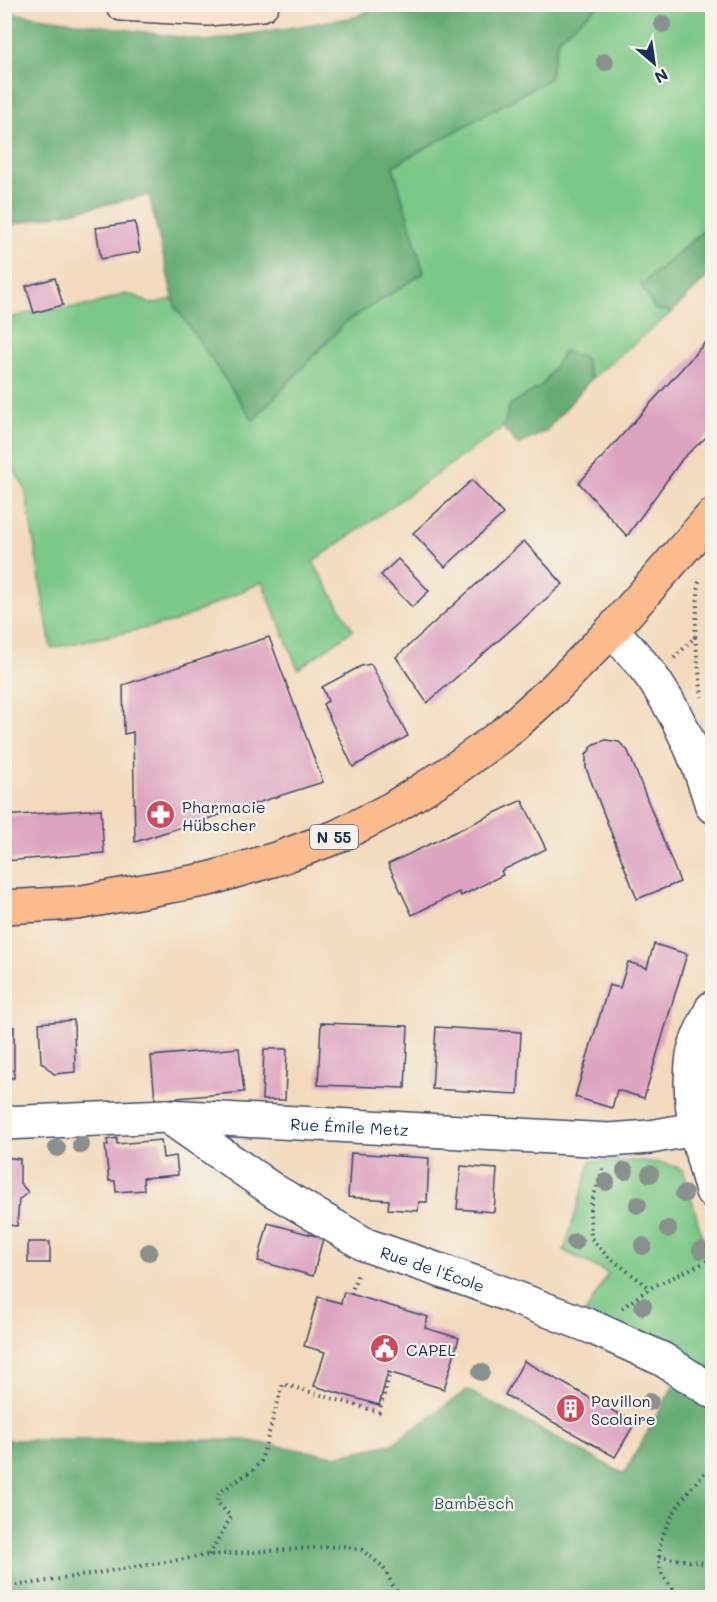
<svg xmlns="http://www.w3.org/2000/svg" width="717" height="1602" font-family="Mali,sans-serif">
<rect width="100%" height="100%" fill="#f7f3e8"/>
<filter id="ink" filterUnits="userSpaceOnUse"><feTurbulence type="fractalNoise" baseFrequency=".0167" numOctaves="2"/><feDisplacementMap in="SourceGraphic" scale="12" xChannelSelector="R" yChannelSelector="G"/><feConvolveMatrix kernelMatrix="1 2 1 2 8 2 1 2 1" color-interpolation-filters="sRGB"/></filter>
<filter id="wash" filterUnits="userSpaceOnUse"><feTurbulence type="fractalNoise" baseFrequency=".008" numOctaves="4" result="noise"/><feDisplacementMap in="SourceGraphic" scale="24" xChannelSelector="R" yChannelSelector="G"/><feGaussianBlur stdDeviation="1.35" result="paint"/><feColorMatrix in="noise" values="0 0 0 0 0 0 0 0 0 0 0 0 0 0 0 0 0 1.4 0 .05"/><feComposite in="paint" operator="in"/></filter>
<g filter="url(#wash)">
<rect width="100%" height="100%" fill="#f3dabc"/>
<g fill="#7cc886" stroke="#4c7c72" stroke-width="1.5">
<polygon points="599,5 712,5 712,223 641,285 655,309 672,312 591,379 585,358 564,351 543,385 510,405 503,427 313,562 353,630 298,669 262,582 175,622 51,648 25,488 5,455 5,319 32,312 92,305 123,294 136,296 150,304 173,299 175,306 253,420 347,321 424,273 393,166 549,79 559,38"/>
<path d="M591,1161C612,1162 670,1157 684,1172L712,1272V1379L585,1314L608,1273L564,1251Z"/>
</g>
<g fill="#65ac73" stroke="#406e68" stroke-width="1.5">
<polygon points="380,5 599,5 559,38 549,79 393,166 424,273 347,321 253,420 175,306 149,195 5,226 5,12 207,41 355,17"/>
<polygon points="712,224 712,272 672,312 655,309 641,285"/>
<polygon points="564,351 585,358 591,379 546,431 518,445 503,427 510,405 543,385"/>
<polygon points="676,1381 712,1405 712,1474 707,1478 712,1486 712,1597 5,1598 5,1440 244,1440 335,1456 392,1444 467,1390 624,1474"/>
</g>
<g id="blocks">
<g fill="#dda3bf">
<polygon points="135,222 140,252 101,259 96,228"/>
<polygon points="55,278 63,305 34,313 26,286"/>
<polygon points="712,335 712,432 683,458 627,536 579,483"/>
<polygon points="472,480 503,514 445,567 413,533"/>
<polygon points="524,541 563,584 427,703 396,657"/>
<polygon points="398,559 429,591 412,607 381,575"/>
<polygon points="269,637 323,782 135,842 133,732 124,734 123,685"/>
<polygon points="371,664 408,736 353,767 323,704 328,701 322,687 361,666"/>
<polygon points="606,740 619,742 628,751 680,882 637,899 586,768 586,755 594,744"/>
<polygon points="522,800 546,849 501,871 503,875 461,896 459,892 412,915 388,864"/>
<polygon points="101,809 104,853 4,861 4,816"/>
<polygon points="654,944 687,954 644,1098 617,1090 612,1108 575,1097 609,985 620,988 628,962 647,968"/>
<polygon points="74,1020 75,1072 54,1074 41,1062 39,1023"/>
<polygon points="321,1023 408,1026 405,1088 318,1085"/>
<rect x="4" y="1027" width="10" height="51"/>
<polygon points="436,1027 521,1032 518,1094 432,1089"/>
<polygon points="239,1048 244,1092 155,1100 151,1056"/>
<polygon points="264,1049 287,1049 285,1100 262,1100"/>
<polygon points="117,1138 117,1144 161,1140 163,1158 176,1156 178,1175 143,1178 144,1190 116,1192 115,1181 109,1181 105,1145 108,1145 107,1140"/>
<polygon points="351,1153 429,1158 427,1202 419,1202 418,1211 388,1209 389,1200 348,1197"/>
<polygon points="4,1157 20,1159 20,1183 28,1192 19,1200 17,1226 4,1225"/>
<polygon points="461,1166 497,1169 494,1212 457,1209"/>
<polygon points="268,1223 323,1238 313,1276 258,1261"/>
<rect x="28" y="1242" width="22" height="21"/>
<polygon points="344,1292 428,1317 425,1328 459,1338 444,1389 388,1372 379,1405 314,1386 325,1352 304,1346 318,1297 341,1303"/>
<polygon points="524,1361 635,1423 615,1457 505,1395"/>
</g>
</g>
</g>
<g filter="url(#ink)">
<use href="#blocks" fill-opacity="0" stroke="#3b496c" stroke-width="1.5"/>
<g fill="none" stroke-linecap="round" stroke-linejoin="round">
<defs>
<g id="minor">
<path d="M612,630C626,646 642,662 654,680C680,718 699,762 712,806"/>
<path d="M712,1008C706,1022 696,1039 693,1055C686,1104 699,1144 712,1191"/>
<path id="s1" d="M167,1116L273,1190L366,1245L482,1285L594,1328L662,1359L712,1391"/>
<path id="s2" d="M4,1123L167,1116L609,1140L650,1137L695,1129"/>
</g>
<polyline id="secondary" points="122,4 208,9 262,4"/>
<polyline id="primary" points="4,907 77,903 209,879 279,858 336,837 391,809 449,773 506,732 553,690 612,630 712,516"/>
</defs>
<use href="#minor" stroke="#3b496c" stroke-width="36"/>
<use href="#secondary" stroke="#3b496c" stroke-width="36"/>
<use href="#primary" stroke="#3b496c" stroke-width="36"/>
<g stroke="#3b496c" stroke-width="4" stroke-dasharray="1.5 4.5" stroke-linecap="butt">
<polyline points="695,637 702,697"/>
<polyline points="674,658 695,637 699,579"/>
<polyline points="603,1169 590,1207 591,1238 606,1255 650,1288"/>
<polyline points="351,1294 358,1272"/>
<polyline points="622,1308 650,1288 712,1259"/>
<polyline points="209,1555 231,1517 217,1502 219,1493 253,1470 261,1461 283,1384 379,1412 389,1377"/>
<polyline points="659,1557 712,1564"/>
<polyline points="4,1586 29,1584 209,1555 343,1546 362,1550 383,1567 400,1598"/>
<path d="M681,1598C675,1590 664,1580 661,1571C649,1536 689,1488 712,1465"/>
</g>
<use href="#minor" stroke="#fff" stroke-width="33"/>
<use href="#secondary" stroke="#fde4d1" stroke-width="33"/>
<use href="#primary" stroke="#fbbb8c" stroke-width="33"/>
</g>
<g fill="#89918e">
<circle cx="663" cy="24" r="9"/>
<circle cx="605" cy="62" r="9"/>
<circle cx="81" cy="1145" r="9"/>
<circle cx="57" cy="1148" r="9"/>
<circle cx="625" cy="1171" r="9"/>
<circle cx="650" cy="1174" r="9"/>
<circle cx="606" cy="1182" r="9"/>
<circle cx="684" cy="1194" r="9"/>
<circle cx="638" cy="1205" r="9"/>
<circle cx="668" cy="1229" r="9"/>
<circle cx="575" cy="1242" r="9"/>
<circle cx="643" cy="1246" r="9"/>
<circle cx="701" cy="1250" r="9"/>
<circle cx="149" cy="1252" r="9"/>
<circle cx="643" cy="1306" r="9"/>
<circle cx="481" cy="1372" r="9"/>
<circle cx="650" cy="1402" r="9"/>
</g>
</g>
<defs>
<symbol id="pharmacy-disc" viewBox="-11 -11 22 22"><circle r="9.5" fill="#d1495b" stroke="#f7f3e8"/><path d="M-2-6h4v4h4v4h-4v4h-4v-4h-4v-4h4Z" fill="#fff"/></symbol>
<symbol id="civic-disc" viewBox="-11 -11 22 22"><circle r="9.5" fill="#d1495b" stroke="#f7f3e8"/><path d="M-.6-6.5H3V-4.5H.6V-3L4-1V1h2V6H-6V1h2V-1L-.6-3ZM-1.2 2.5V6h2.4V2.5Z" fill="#fff"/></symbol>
<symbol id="building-disc" viewBox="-11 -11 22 22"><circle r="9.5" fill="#d1495b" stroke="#f7f3e8"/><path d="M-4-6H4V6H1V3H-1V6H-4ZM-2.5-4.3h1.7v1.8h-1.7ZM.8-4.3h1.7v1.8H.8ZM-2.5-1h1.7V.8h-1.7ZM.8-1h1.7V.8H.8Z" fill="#fff"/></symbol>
</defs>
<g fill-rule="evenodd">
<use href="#pharmacy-disc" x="144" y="798" width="33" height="33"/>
<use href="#civic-disc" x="368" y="1332" width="33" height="33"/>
<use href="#building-disc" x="554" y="1392" width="33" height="33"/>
</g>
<g text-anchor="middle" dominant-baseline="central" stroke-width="4.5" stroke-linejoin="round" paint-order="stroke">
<rect fill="#f7f3e8" stroke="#5d6a87" stroke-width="1.5" x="310" y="825" width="48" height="24" rx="4.5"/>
<g font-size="15" font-weight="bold" fill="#1b2f5e">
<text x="334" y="837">N 55</text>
</g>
<g font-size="16" fill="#1b2f5e" stroke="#f7f3e8" text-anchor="start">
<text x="182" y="806">Pharmacie<tspan x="182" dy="18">Hübscher</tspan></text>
<text x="406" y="1349">CAPEL</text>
<text x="591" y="1400">Pavillon<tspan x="591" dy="18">Scolaire</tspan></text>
</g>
<g font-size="16" fill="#1b2f5e" stroke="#f7f3e8">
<text stroke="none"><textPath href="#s2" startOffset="346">Rue Émile Metz</textPath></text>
<text stroke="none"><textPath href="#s1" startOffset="308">Rue de l'École</textPath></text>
</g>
<g font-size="16" fill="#335568" stroke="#f7f3e8">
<text x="474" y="1502">Bambësch</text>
</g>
</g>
<rect width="717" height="1602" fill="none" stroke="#f7f3e8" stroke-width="24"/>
<g transform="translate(654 63) rotate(151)" stroke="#f7f3e8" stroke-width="4.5" paint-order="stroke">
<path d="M0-4.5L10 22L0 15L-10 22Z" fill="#1b2f5e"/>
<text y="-9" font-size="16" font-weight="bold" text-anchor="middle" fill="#1b2f5e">N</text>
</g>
</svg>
